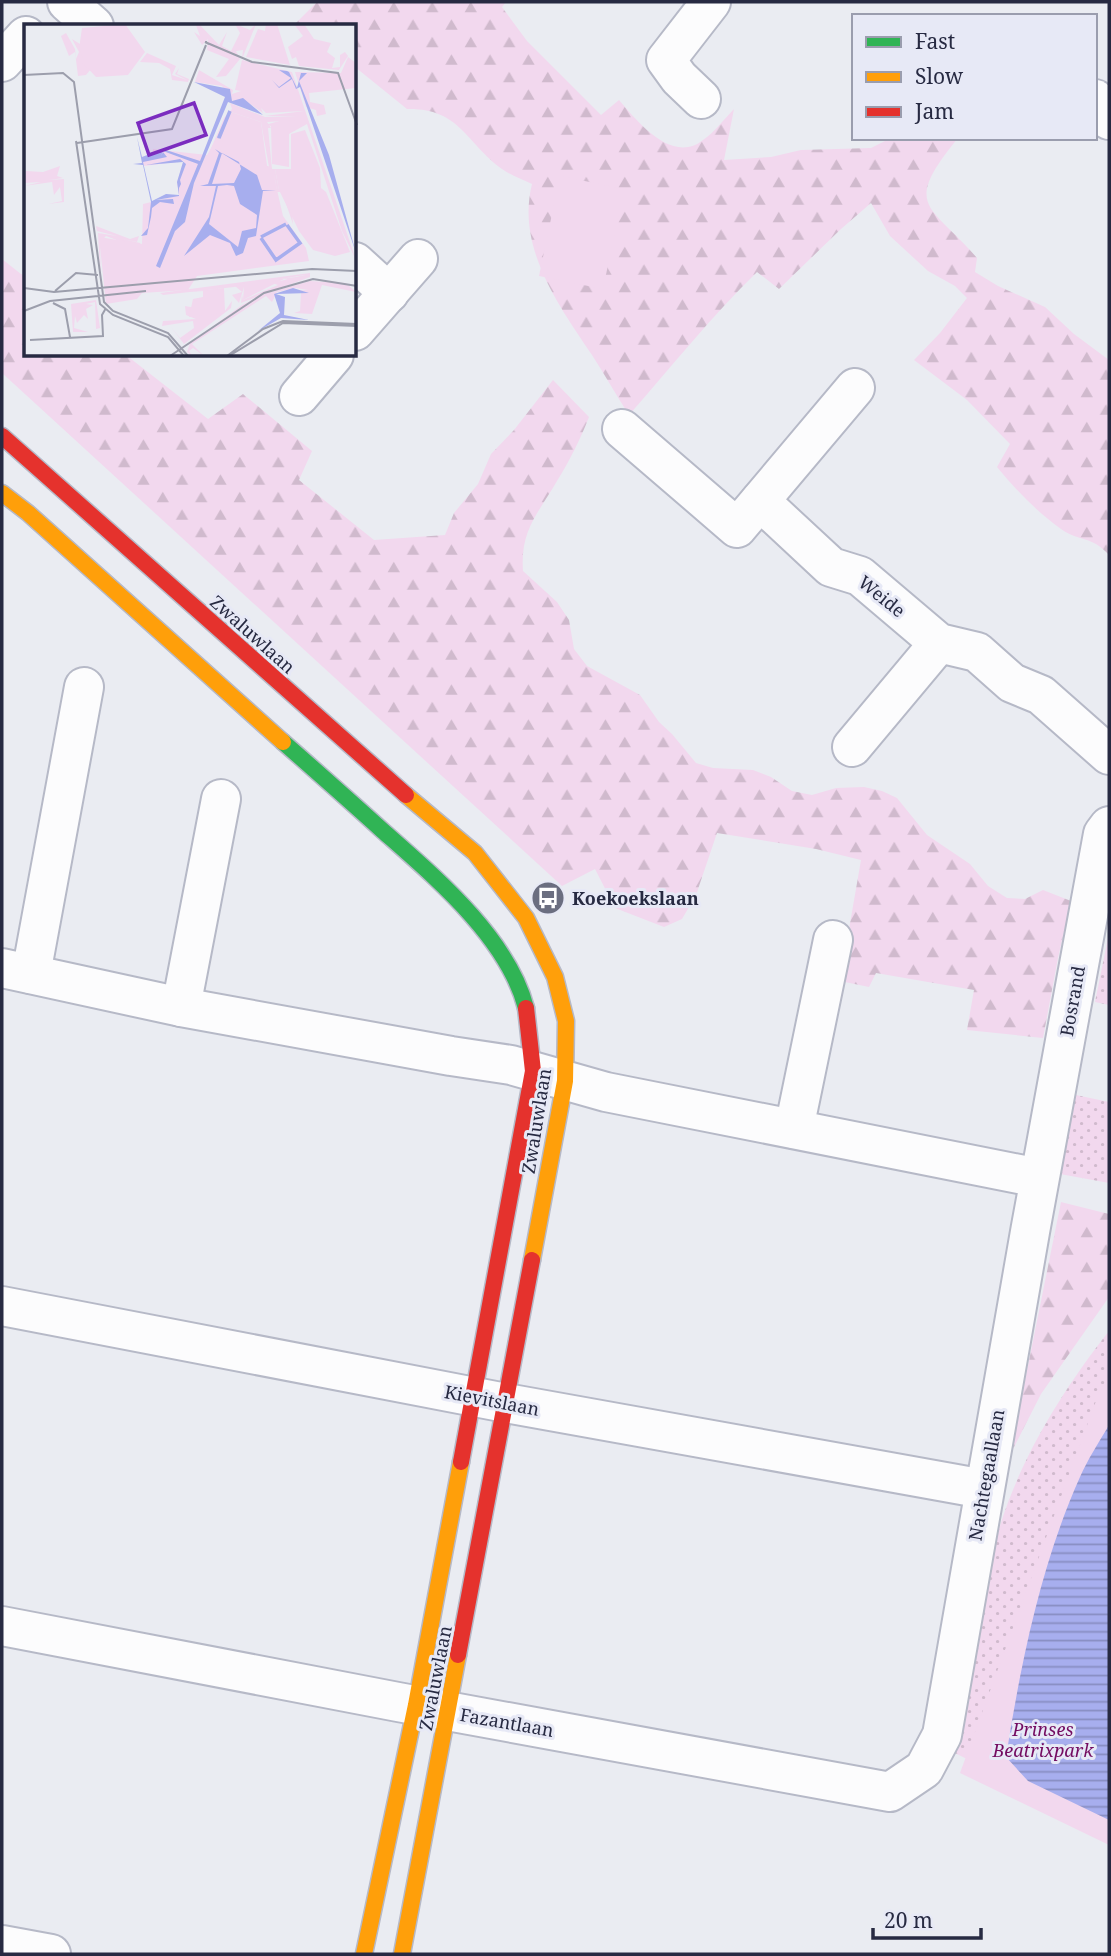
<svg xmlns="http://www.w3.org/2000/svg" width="1111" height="1956" font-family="'Noto Serif',serif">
<defs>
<pattern id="grass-dots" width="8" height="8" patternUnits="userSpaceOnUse" patternTransform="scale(1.75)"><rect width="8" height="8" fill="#f2d8ee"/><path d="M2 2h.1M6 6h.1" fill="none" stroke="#d0bacd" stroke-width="1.8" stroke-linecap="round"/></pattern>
<pattern id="forest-firs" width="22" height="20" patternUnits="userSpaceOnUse" patternTransform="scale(1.75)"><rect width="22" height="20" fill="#f2d8ee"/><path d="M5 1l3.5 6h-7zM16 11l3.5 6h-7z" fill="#d0bacd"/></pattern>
<pattern id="water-rules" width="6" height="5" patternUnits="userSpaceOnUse" patternTransform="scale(1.75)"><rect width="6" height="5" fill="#a7aeee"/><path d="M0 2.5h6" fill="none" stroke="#888ec2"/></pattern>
</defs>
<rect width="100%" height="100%" fill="#eaecf2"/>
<g fill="url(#grass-dots)">
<polygon points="1109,933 1109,1005 1095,1002"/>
<polygon points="1076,1095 1109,1102 1109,1183 1060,1174"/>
<path d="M1109,1331V1425L1030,1791L955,1753L961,1734C971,1675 979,1615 992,1556C1010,1474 1058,1396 1109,1331Z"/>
</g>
<g fill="url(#forest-firs)">
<path d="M317,2H506L502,7L527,41L601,115L619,100C637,121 672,165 703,140C715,132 724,119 734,109L724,160L771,157L801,150L871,148L891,138H958C901,208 930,203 977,258L975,272L998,286L1045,307L1074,334L1109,360V555C1091,535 1079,542 1061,529C1036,511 1016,490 997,467L1010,444L967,400L914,360L940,333L967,298L955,286L928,271L890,236L871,203L841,229L779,289L757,272C711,317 671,367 629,415C616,395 605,375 592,355C559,306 516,247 532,184C522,179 510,175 502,169C465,142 460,108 407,109L355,67V26H293Z"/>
<path d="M2,259L26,278V355H126L208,419L243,394L312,451L299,480L374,540L445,535L454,513L478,484L491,454L514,430L553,380L589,417C580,440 570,460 557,481C538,514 520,530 523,571L557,602L569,620L574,649L587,666L640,695L659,722L672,734L696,763L713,768L753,770L771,777L792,791L812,795L836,788L864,787L882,791L897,798L927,835L970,864L988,886L1007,898L1025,899L1043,890L1071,901L1058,958L1043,1038L967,1030L974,990L876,973L869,987L840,981L861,860L816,849L717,833L696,895L682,919L664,927L615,908L595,869L562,886L2,373Z"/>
<polygon points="1061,1202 1109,1214 1109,1297 1041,1394 1010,1455"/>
</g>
<g fill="#f2d8ee">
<polygon points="560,176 624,189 603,289 539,276"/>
<polygon points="1109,1374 1109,1845 960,1773 1096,1401"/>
</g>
<path fill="url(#water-rules)" d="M1109,1425V1820L1028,1781L1006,1757C1021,1662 1041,1564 1080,1477C1088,1459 1099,1442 1109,1425Z"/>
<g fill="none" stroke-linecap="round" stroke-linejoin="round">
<defs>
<g id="street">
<polyline points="67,2 94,26"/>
<polyline points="2,62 26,36"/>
<polyline points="701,99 679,78 666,60 711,2"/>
<polyline points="1095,99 1109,120"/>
<polyline points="355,262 389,293"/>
<polyline points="355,331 418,259"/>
<polyline points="299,396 334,355"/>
<polyline points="622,429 737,528 855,388"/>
<polyline points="760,501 831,567 860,576 939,643 977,652 1012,683 1041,695 1109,755"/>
<polyline points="852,747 939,643"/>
<polyline points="2,968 181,1007 451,1056 511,1065 606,1092 1039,1178"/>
<polyline points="31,974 84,687"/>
<polyline points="181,1007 221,799"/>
<polyline points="794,1129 833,940"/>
<polyline points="2,1306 506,1403 984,1489"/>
<path d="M2,1626L398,1702L890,1792L924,1769L942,1735C993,1434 1047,1134 1103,834L1109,826"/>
<polyline points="2,1945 51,1954"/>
</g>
<path id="fast" d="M283,742C316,771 350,801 383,831C435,877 508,938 526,1008"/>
<g id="slow">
<polyline points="2,493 28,513 283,742"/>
<polyline points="406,795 475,853 526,918 555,977 566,1021 565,1081 532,1260"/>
<polyline points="364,1954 416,1705 461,1462"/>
<polyline points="402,1954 458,1655"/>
</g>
<g id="jam">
<polyline points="2,436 406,795"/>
<polyline points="461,1462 533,1071 526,1008"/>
<polyline points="458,1655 532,1260"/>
</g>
</defs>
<use href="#street" stroke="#b6b9c7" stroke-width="42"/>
<use href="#fast" stroke="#b6b9c7" stroke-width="19"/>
<use href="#slow" stroke="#b6b9c7" stroke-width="19"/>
<use href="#jam" stroke="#b6b9c7" stroke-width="19"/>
<use href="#street" stroke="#fcfcfd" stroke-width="38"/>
<use href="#fast" stroke="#30b455" stroke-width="16"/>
<use href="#slow" stroke="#ff9f0a" stroke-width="16"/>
<use href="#jam" stroke="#e5322d" stroke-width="16"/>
</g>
<defs>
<symbol id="bus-disc" viewBox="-11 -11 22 22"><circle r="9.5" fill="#6b6e80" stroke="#e7e9f6"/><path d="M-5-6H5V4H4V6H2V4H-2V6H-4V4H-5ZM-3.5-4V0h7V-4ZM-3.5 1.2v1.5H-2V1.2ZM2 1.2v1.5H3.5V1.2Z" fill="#fff"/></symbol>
</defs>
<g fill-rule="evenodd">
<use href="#bus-disc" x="529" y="879" width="38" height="38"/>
</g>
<g text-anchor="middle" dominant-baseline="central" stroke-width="6" stroke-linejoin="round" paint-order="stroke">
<g font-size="18" fill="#272a42" stroke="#e7e9f6">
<text transform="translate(882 596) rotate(39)">Weide</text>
<text transform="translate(253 634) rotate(42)">Zwaluwlaan</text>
<text transform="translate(1072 1001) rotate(-80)">Bosrand</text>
<text transform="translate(536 1121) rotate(-81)">Zwaluwlaan</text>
<text transform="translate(492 1400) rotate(11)">Kievitslaan</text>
<text transform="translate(986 1475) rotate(-80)">Nachtegaallaan</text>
<text transform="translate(435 1678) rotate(-79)">Zwaluwlaan</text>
<text transform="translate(507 1722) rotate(10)">Fazantlaan</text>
</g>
<g font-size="18" font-weight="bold" fill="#272a42" stroke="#e7e9f6" text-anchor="start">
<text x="572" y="898">Koekoekslaan</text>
</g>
<g font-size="18" font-style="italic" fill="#730c61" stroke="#e7e9f6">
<text x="1043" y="1729">Prinses<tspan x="1043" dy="21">Beatrixpark</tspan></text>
</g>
</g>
<g transform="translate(24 24)">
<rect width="332" height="332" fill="#eaecf2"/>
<path d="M175,0L195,21L203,8L198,22L207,27L216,9L211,0L226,6L232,0L218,35L219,26L212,27L216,35L202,52L192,53L205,35L183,26L184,15L178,21L170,8L176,12L172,1ZM242,0H253L266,41L222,33L234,5L241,7ZM270,0H280L290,15L307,19L303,28L311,34L308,44L316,43V31L321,28L324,32L315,46L275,42L272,33L268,35L264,23L279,12ZM42,9L51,25L52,35L55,28L48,15L56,20L67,45L62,51L54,52L51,28L45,32L37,12ZM324,33L332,39V64L285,69L286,78L300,81L302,90L293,92L292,86L282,83L271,48L317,49ZM218,36L268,48L332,236L318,207L283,100L265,110V143L248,140L247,102L241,101L273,92H241L280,87L242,89L237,84L239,89L219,75L208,77L198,62L171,58L175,46L209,66L208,70L217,67L211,66ZM207,88L237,98L245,156L191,125ZM36,142L33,152L39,154L25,156L40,155V178L24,180L38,177L36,163L30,171L28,158L0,162L17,158L0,159L2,147L19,148ZM72,202L106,215L115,212L113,218L99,215L116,219L119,226L82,212L76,218L77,263L74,209L93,212L73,207ZM286,249V253L217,279L218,270L219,276L254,261L248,259L281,251L210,263L139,271L136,269ZM286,257L322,259L332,268L298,261L288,290L270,289L276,287L277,269L264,267L284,266L272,264L253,268L248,278L242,272L168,320L180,332L169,324L165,327L168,332L163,328L166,319L218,281L240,270ZM72,276L76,304L65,307L72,305L71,278L62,280L69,281L62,285L64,295L60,291L53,299L51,292L50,304L64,308H49L47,280Z" fill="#f2d8ee"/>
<path d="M123,29L152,42L148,51L163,56L151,50L155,44L153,50L165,55L164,58L148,56L146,45L135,39L116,38ZM206,79L241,93L274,92V96L243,98L247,104H244L248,145H251L255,166H266L269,200L258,168H253L250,149L253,172L257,188L223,142L232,136L245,143L237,98L207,88L196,115L198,121L182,136L200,94L208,85ZM281,252L262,259L266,256L260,255L219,276L220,263L215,279L208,271L218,268L211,262L221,259ZM200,264L201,287L208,277L207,284L160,320L147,303L156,314L170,304L169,297L138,302L139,297L172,295L162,291L161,282L200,289L181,267L163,268Z" fill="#f2d8ee"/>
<path d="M101,0L121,28L104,51L72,53L55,35L59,34L55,25L58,4ZM281,106L296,144L297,164L302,168L326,228L311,232L289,226L275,207L255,166L251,145H267V110ZM193,114L199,117L196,126L220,140L235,138L248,144L259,192L282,224L285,237L173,252L164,266L118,269L113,275L82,280L75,213L118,220L119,180L155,171L153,158L160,137L120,142L117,133L128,132L129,125L183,131ZM198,265L200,289L165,293L169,275L179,273V267Z" fill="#f2d8ee"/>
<path d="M255,46L263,47L265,48L273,64L277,49H283L275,57L305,131L332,229L276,63L272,65L268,55L255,64L248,56L255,63L267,54ZM170,58L206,65L208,77L219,74L239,91L204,78L170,159L161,198L151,207L136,244L132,242L174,140L139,127L137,132L139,128L143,133L119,138L128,177L142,170L155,171L153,158L159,138L122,141L156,135L162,140L156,156L157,160L155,164V172L132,176L149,175L150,180L136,178L128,184L127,193L123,211L117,212L124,204L127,178L119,141L109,140L118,139L113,113L118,133L139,125L176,137L201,73ZM191,125L233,151L238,166H252L239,167L232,212L224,214L219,229L212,232L206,219L186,211L160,232L185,193L192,162H176L184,160L195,129ZM198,129L215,138L217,145L210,159L188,160ZM203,161L210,162L216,180L233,191L232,204L218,207L214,223L185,200L194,162ZM269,264L285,269L252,270L261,273L260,291L285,296L257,294L234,307L256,289L250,270Z" fill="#a7aeee" fill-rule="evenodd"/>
<path fill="none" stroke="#a7aeee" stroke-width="3.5" d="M206,87L195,114V113ZM237,213L262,200M237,214L252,236L276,219L263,201"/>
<path fill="none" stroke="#9c9eac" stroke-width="2" d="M185,20L181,18L228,38L314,49L333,101M0,51L39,49L50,58L80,278L89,287L144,309L164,332M52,117L76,280L89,291L144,313L160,332M53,119L148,105L182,21M0,264L30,268L288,245L333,247M31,267L52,249L74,251M29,279L41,285L46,313M0,287L26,277L122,267M6,316L79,312L78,291L82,284M146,332L240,269L289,255L333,262M203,332L239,305L259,297L333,300M205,332L259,299L333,302"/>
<path fill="#7b2cbf" fill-opacity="0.15" stroke="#7b2cbf" stroke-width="3.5" d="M170,79L182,111L125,131L114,99Z"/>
<rect width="332" height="332" fill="none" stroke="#272a42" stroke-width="3.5"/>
</g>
<rect width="1111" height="1956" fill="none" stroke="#272a42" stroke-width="7"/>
<rect x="852" y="14" width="245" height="126" fill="#e7e9f6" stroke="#9a9dae" stroke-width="2"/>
<rect x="866" y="37" width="35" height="10" fill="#30b455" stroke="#9a9dae" stroke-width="2"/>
<text x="915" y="49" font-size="21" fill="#272a42">Fast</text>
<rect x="866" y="72" width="35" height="10" fill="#ff9f0a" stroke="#9a9dae" stroke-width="2"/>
<text x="915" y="84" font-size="21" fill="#272a42">Slow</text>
<rect x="866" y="107" width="35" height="10" fill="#e5322d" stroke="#9a9dae" stroke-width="2"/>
<text x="915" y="119" font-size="21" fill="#272a42">Jam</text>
<path d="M873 1928v10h108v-10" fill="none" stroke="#272a42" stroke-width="3.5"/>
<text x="884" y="1928" font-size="21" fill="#272a42" stroke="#e7e9f6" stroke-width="5" paint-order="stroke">20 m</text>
</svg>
